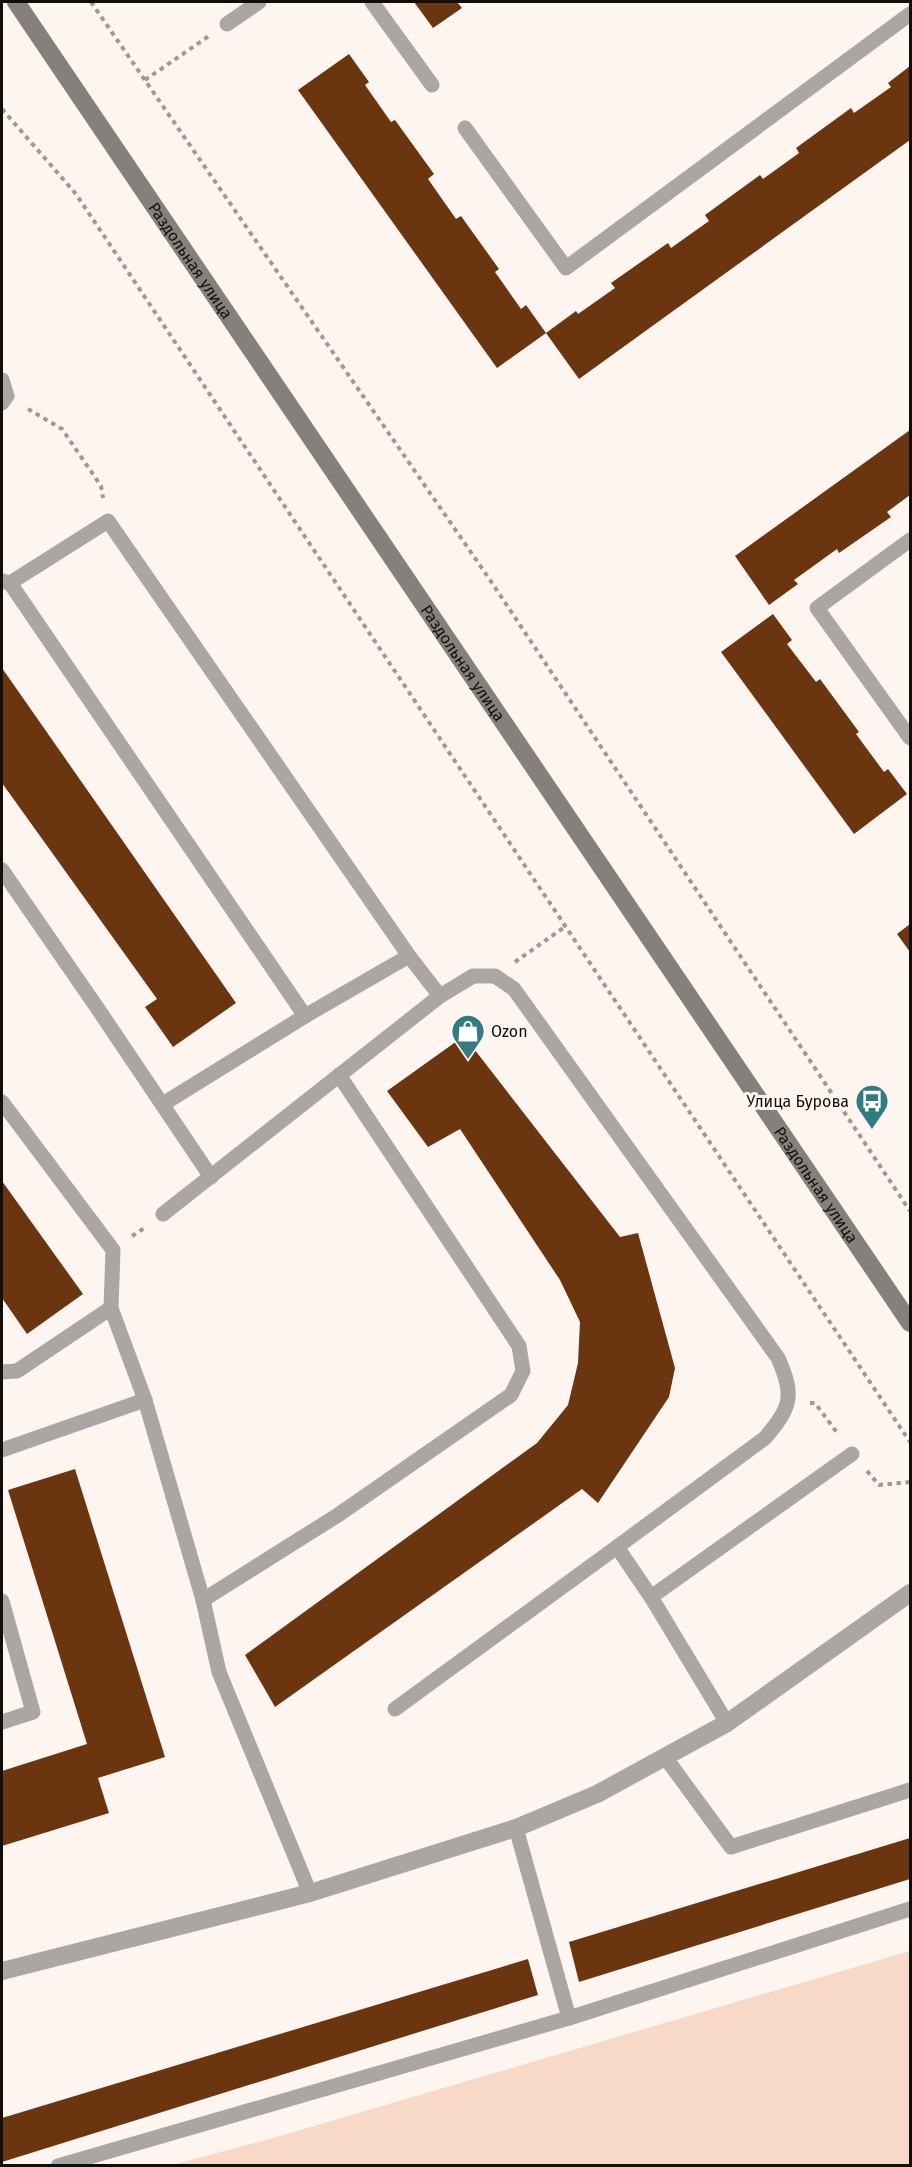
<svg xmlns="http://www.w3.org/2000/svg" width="912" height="2167" font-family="'Fira Sans',sans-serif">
<rect width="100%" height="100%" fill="#fef5f1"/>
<polygon fill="#f8d9c7" points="910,1951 910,2165 172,2165 273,2138"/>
<g fill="#6b350f">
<polygon points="414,2 457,2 462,8 433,28"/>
<polygon points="349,54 369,82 365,85 391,122 395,120 434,174 428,179 456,219 461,216 499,269 495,272 521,309 526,305 546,333 497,368 298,90"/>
<polygon points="910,66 910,140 579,379 546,333 576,311 578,314 615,288 611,283 668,243 671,248 709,221 705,215 760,175 763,179 799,153 796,148 851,108 854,113 891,87 888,83"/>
<polygon points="910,430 910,495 887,512 891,517 839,553 837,549 794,580 798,584 769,605 735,556"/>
<polygon points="773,614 792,640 787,644 816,682 820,679 859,732 856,734 884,772 888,769 907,794 854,834 721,652"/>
<polygon points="2,668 236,1003 173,1047 145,1007 157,999 2,783"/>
<polygon points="910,924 910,952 897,934"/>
<polygon points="464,1036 620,1237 638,1233 675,1368 669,1397 598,1503 582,1489 275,1707 245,1655 537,1443 568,1405 578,1363 580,1322 560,1280 460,1129 428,1147 387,1091"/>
<polygon points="2,1181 83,1294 27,1334 2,1298"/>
<polygon points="75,1469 165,1757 98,1778 109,1813 2,1846 2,1771 87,1744 8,1490"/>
<polygon points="910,1838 910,1879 579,1982 569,1942"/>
<polygon points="528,1959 538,1995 2,2162 2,2118"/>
</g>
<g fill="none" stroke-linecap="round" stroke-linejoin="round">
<g stroke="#9f9995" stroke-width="4" stroke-dasharray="4.5 4.5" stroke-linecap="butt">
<polyline points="91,2 488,577 910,1211"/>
<polyline points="145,80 209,36"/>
<polyline points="2,109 76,194 910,1442"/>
<polyline points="28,409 62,429 101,486 103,498"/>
<polyline points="515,962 566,926"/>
<polyline points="132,1236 146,1227"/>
<polyline points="810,1403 815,1403 838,1434"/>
<polyline points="867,1471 879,1485 910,1482"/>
</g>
<g stroke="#aba6a4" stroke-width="15">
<polyline points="372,2 432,85"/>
<polyline points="227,24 259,2"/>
<polyline points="465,128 566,268 910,14"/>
<polyline points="2,380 7,396 2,403"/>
<polyline points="910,540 817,608 910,738"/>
<path d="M2,581L10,583L108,521L409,956L440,996L473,976H495L514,989L778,1358C795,1396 791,1407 765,1438L617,1547L651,1597L727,1723"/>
<polyline points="10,583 305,1016"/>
<polyline points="2,870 98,1009 211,1177"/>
<polyline points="2,1102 113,1250 111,1308 145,1400"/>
<polyline points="163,1104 305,1016 409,956"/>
<polyline points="163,1214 440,996"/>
<polyline points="2,1372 17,1371 111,1308"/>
<polyline points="2,1450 145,1400 203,1600 219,1672 310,1893"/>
<polyline points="651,1597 852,1454"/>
<polyline points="203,1600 338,1515 511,1395 523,1371 519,1346 339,1075"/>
<polyline points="2,1601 33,1712 2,1722"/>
<polyline points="395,1709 617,1547"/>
<polyline points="665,1757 731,1847 910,1790"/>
<polyline points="516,1828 569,2018"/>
<polyline points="58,2166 569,2018 910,1909"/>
</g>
<polyline stroke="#aba6a4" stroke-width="18" points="2,1971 310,1893 516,1828 597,1794 727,1723 910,1593"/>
<path stroke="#86807c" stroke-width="18" id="s1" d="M16,2L910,1323"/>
</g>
<defs>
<symbol id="shop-pin" viewBox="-11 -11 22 30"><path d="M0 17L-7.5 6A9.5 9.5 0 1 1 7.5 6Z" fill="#327b80" stroke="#fef5f1"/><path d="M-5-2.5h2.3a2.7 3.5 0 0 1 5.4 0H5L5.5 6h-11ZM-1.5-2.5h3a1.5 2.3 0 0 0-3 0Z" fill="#fff"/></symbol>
<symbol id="bus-pin" viewBox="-11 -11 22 30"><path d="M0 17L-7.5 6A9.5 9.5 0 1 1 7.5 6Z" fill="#327b80" stroke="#fef5f1"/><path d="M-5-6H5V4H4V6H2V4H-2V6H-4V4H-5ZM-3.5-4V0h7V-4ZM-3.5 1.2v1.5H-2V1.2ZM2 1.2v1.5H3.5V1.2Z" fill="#fff"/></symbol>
</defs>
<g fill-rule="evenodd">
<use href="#shop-pin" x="449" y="1012" width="38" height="52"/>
<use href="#bus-pin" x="853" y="1082" width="38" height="52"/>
</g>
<g text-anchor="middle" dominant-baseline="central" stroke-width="6" stroke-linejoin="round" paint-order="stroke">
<g font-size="16" fill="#100d0b" stroke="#fef5f1">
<text stroke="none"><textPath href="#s1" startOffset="312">Раздольная улица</textPath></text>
<text stroke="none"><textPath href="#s1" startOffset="798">Раздольная улица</textPath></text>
<text stroke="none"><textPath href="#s1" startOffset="1428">Раздольная улица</textPath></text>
</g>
<g font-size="16" fill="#100d0b" stroke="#fef5f1" text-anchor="start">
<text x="491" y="1031">Ozon</text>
<text x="849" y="1101" text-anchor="end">Улица Бурова</text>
</g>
</g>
<rect width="912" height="2167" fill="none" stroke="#100d0b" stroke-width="6"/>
</svg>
